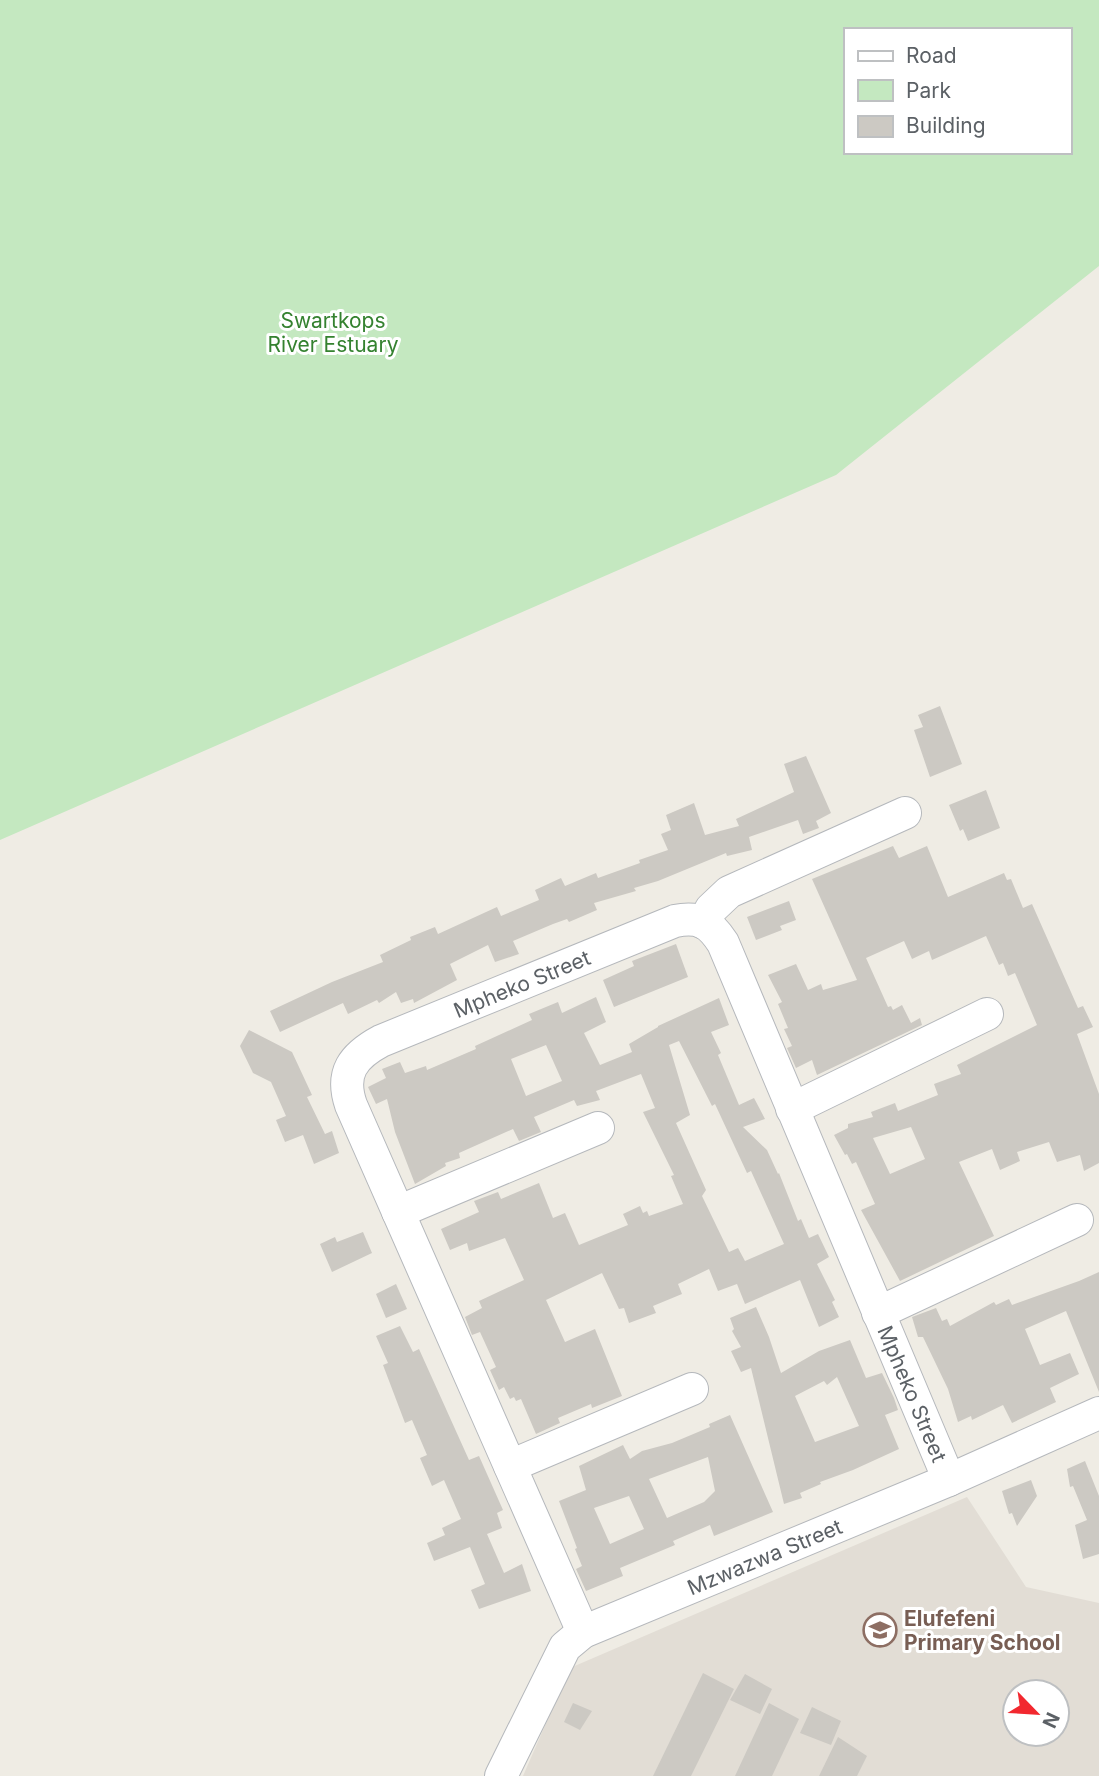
<svg xmlns="http://www.w3.org/2000/svg" width="1099" height="1776" font-family="Inter,sans-serif">
<rect width="100%" height="100%" fill="#efece4"/>
<path fill="#e2ddd5" fill-rule="evenodd" d="M967,1497L1026,1587L1099,1603V1776H523L570,1668ZM1015,1692H1057V1734H1015Z"/>
<path fill="#c4e8c0" fill-rule="evenodd" d="M0,0H1099V266L836,475L0,840ZM845,30H1069V152H845Z"/>
<g fill="#ccc9c3" fill-rule="evenodd">
<polygon points="940,706 962,764 930,777 914,730 923,727 918,715"/>
<polygon points="806,756 831,813 816,821 819,828 803,834 798,820 749,837 752,850 727,856 726,853 658,881 634,888 636,891 594,903 597,910 569,922 567,919 553,924 513,941 519,954 495,962 488,945 450,964 457,980 414,1003 413,999 401,1003 396,992 379,1003 377,1000 348,1014 343,1003 280,1032 270,1011 332,982 383,962 380,955 411,940 410,937 435,927 438,934 497,907 501,916 539,900 535,890 561,878 565,886 596,873 598,878 640,863 639,860 668,850 661,834 671,830 666,815 694,803 705,835 739,826 736,819 794,792 784,764"/>
<polygon points="986,790 1000,828 968,841 963,829 960,831 949,805"/>
<path d="M893,846L899,858L927,846L948,897L1004,873L1007,880L1011,879L1023,908L1032,904L1078,1008L1083,1006L1093,1027L1077,1034L1099,1094V1163L1084,1171L1080,1155L1057,1162L1049,1142L1017,1152L1020,1161L1000,1170L992,1149L959,1162L994,1236L900,1281L861,1210L875,1204L856,1162L852,1164L847,1154L845,1155L834,1135L848,1128V1124L873,1117L871,1112L895,1103L898,1111L938,1095L934,1084L961,1074L957,1065L1037,1025L1015,973L1008,976L1003,963L999,965L986,936L932,960L929,951L912,959L904,941L866,958L888,1007L891,1006L893,1010L902,1005L911,1023L920,1018L922,1025L817,1075L812,1060L796,1068L787,1048L792,1046L784,1029L788,1028L778,1004L782,1002L768,975L796,964L808,990L821,984L823,990L857,980L812,879ZM911,1127L925,1159L890,1174L873,1138Z"/>
<polygon points="789,901 796,920 780,926 782,930 756,940 747,917"/>
<polygon points="676,944 688,977 614,1007 603,980 634,966 632,961"/>
<path d="M596,997L606,1022L584,1033L600,1065L632,1052L629,1044L658,1027V1026L719,998L729,1025L711,1032L721,1053L718,1055L739,1105L754,1098L765,1119L743,1127L767,1150L778,1174L779,1173L798,1221L801,1219L809,1238L818,1234L829,1257L817,1264L835,1300L832,1302L839,1317L819,1327L800,1280L745,1304L737,1284L718,1291L709,1269L678,1284L682,1294L653,1306L656,1313L629,1323L624,1308L619,1309L602,1273L546,1300L565,1342L595,1329L622,1396L592,1408L591,1404L558,1418L560,1423L536,1434L521,1399L516,1401L514,1397L510,1399L504,1387L499,1390L490,1370L496,1367L480,1332L472,1335L465,1317L482,1308L479,1301L524,1280L505,1238L469,1251L467,1243L450,1250L441,1229L479,1212L474,1201L498,1192L501,1199L539,1183L553,1218L565,1213L579,1245L628,1225L623,1214L640,1206L643,1213L647,1211L649,1216L683,1204L671,1176L674,1175L643,1112L655,1108L641,1074L596,1091L600,1100L577,1106L574,1100L534,1117L541,1132L519,1141L513,1129L459,1153L460,1158L445,1163L446,1166L415,1184L395,1132L387,1099L376,1104L368,1087L386,1078L382,1069L400,1062L405,1073L426,1066L427,1070L476,1049L475,1046L532,1020L529,1014L558,1002L562,1013ZM679,1041L712,1106L715,1104L747,1173L751,1171L784,1244L745,1261L738,1248L729,1252L702,1196L706,1190L676,1123L690,1115L669,1045ZM546,1045L562,1081L526,1096L511,1059Z"/>
<polygon points="249,1030 292,1052 312,1095 307,1097 325,1134 332,1131 339,1153 314,1164 303,1135 285,1142 276,1120 286,1116 271,1082 253,1073 240,1046"/>
<polygon points="363,1232 372,1253 332,1272 320,1244 335,1237 337,1242"/>
<polygon points="1099,1272 1099,1392 1066,1311 1025,1329 1040,1365 1070,1353 1079,1374 1050,1388 1056,1402 1012,1423 1003,1405 972,1420 971,1416 958,1422 948,1389 923,1337 918,1337 912,1317 936,1308 942,1321 947,1319 950,1326 994,1302 996,1305 1009,1299 1012,1305 1079,1281"/>
<polygon points="396,1284 407,1309 386,1318 376,1294"/>
<path d="M756,1307L769,1337L781,1373L819,1351L850,1340L866,1378L882,1373L894,1398L898,1410L885,1415L899,1449L853,1470L820,1482L821,1484L800,1493L802,1498L784,1504L751,1368L741,1372L731,1351L741,1347L732,1331L734,1329L730,1318ZM837,1377L859,1426L815,1442L795,1396L824,1381L827,1385Z"/>
<polygon points="400,1326 413,1352 419,1349 469,1460 479,1456 503,1510 497,1513 502,1528 487,1534 504,1573 522,1564 531,1591 479,1609 471,1590 485,1584 470,1547 434,1561 427,1543 445,1535 442,1528 461,1519 444,1480 432,1486 420,1458 427,1455 412,1420 405,1423 383,1365 388,1363 376,1336"/>
<path d="M730,1415L773,1512L714,1536L710,1525L673,1541L675,1545L620,1568L623,1576L586,1591L576,1569L582,1566L575,1549L577,1548L559,1501L586,1490L579,1466L623,1445L630,1459L642,1451L672,1443L710,1427L709,1424ZM708,1457L715,1491L704,1502L667,1518L649,1479ZM629,1496L644,1529L610,1544L594,1508Z"/>
<polygon points="1085,1461 1099,1496 1099,1554 1083,1559 1075,1525 1087,1520 1073,1486 1070,1487 1067,1469"/>
<polygon points="1031,1480 1037,1496 1017,1526 1012,1513 1009,1514 1002,1491"/>
<polygon points="703,1673 734,1689 691,1776 653,1776"/>
<polygon points="745,1674 772,1689 760,1714 730,1700"/>
<polygon points="573,1703 592,1711 580,1730 564,1722"/>
<polygon points="769,1703 799,1719 772,1776 735,1776"/>
<polygon points="812,1707 841,1721 831,1745 800,1733"/>
<polygon points="838,1737 867,1756 857,1776 819,1776"/>
</g>
<g fill="none" stroke-linecap="round" stroke-linejoin="round">
<defs>
<g id="minor">
<polyline points="704,923 711,909 729,892 905,813"/>
<polyline points="792,1109 987,1014"/>
<polyline points="398,1212 598,1128"/>
<polyline points="878,1313 1077,1220"/>
<polyline points="510,1466 692,1389"/>
<path id="s1" d="M583,1632L351,1105C340,1073 353,1056 381,1041L675,921C700,916 710,923 723,943L949,1480"/>
<path id="s2" d="M501,1776L565,1647L583,1632L949,1480L1099,1413"/>
</g>
</defs>
<use href="#minor" stroke="#b5b8bc" stroke-width="34"/>
<use href="#minor" stroke="#fff" stroke-width="32"/>
</g>
<defs>
<symbol id="school-ring" viewBox="-11 -11 22 22"><circle r="9.5" fill="#fff" stroke="#8d6e63" stroke-width="1.5"/><path d="M0-5L7-2L0 1L-7-2ZM-4 1L0 2.5L4 1V4Q0 6-4 4Z" fill="#8d6e63"/></symbol>
</defs>
<g fill-rule="evenodd">
<use href="#school-ring" x="861" y="1611" width="38" height="38"/>
</g>
<g text-anchor="middle" dominant-baseline="central" stroke-width="6" stroke-linejoin="round" paint-order="stroke">
<g font-size="21" fill="#358230" stroke="#fff">
<text x="333" y="320">Swartkops<tspan x="333" dy="24">River Estuary</tspan></text>
</g>
<g font-size="21" fill="#5c6166" stroke="#fff">
<text stroke="none"><textPath href="#s1" startOffset="807">Mpheko Street</textPath></text>
<text stroke="none"><textPath href="#s1" startOffset="1519">Mpheko Street</textPath></text>
<text stroke="none"><textPath href="#s2" startOffset="364">Mzwazwa Street</textPath></text>
</g>
<g font-size="21" font-weight="bold" fill="#785e54" stroke="#fff" text-anchor="start">
<text x="904" y="1618">Elufefeni<tspan x="904" dy="24">Primary School</tspan></text>
</g>
</g>
<rect x="844" y="28" width="228" height="126" fill="#ffffff" stroke="#bec0c2" stroke-width="2"/>
<rect x="858" y="51" width="35" height="10" fill="#ffffff" stroke="#bec0c2" stroke-width="2"/>
<text x="906" y="63" font-size="21" fill="#5c6166">Road</text>
<rect x="858" y="80" width="35" height="21" fill="#c4e8c0" stroke="#bec0c2" stroke-width="2"/>
<text x="906" y="98" font-size="21" fill="#5c6166">Park</text>
<rect x="858" y="116" width="35" height="21" fill="#ccc9c3" stroke="#bec0c2" stroke-width="2"/>
<text x="906" y="133" font-size="21" fill="#5c6166">Building</text>
<g transform="translate(1036 1713) rotate(115)"><circle r="33" fill="#ffffff" stroke="#bec0c2" stroke-width="2"/>
<path d="M0-5L12 26L0 18L-12 26Z" fill="#f2282f"/>
<text y="-10" font-size="19" font-weight="bold" text-anchor="middle" fill="#5c6166">N</text>
</g>
</svg>
